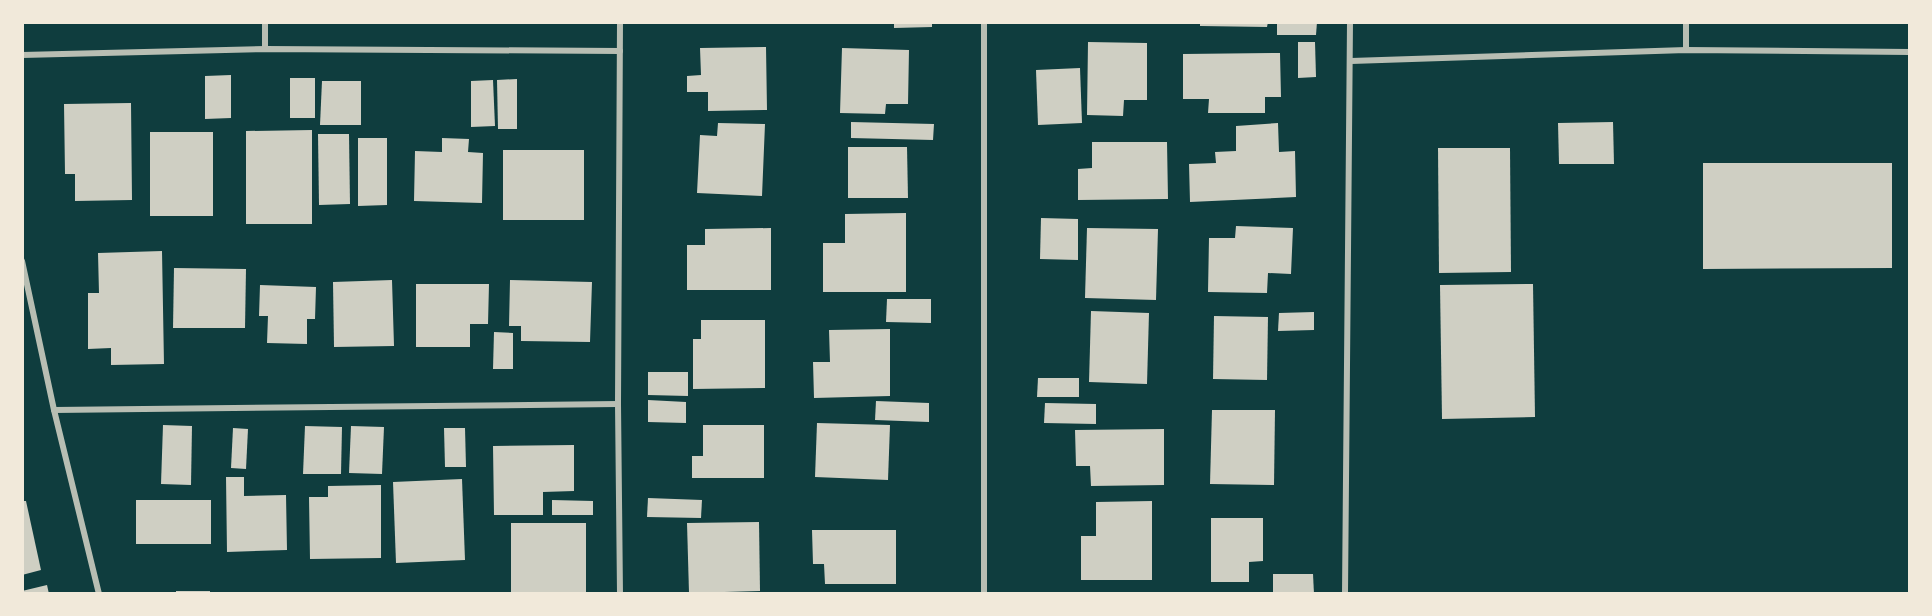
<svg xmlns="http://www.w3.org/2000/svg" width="1932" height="616" font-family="Overpass,sans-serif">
<rect width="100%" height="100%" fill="#0f3d3e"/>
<g fill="#cfcfc3">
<polygon points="894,22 932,22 932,27 894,28"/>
<polygon points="1200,22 1268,22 1267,27 1200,26"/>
<polygon points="1277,22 1317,22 1316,35 1277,35"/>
<polygon points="1088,42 1147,43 1147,100 1124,100 1123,116 1087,115"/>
<polygon points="1298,42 1315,42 1316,77 1298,78"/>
<polygon points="766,47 767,110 708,111 708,92 687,92 687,76 701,75 700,48"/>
<polygon points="842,48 909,50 908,104 886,104 885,114 840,113"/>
<polygon points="1280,53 1281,97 1265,97 1265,113 1208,113 1209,99 1183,99 1183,54"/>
<polygon points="1080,68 1082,123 1038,125 1036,70"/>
<polygon points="231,75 231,118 205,119 205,76"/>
<rect x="290" y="78" width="25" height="40"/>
<polygon points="517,79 517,129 498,129 497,80"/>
<polygon points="493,80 495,126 471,127 471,81"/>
<polygon points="322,81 361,81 361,125 320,125"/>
<polygon points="131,103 132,200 75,201 75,174 65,174 64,104"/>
<polygon points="851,122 934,124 933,140 851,138"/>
<polygon points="1613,122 1614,164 1559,164 1558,123"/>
<polygon points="718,123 765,124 762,196 697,193 700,135 717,136"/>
<polygon points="1278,123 1279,152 1295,151 1296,197 1190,202 1189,164 1216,163 1215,152 1236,151 1236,126"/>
<polygon points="312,130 312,224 246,224 246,131"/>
<rect x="150" y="132" width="63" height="84"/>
<polygon points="318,134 349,134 350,204 319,205"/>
<polygon points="358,138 387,138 387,205 358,206"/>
<polygon points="442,138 469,139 468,152 483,153 482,203 414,201 415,151 442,152"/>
<polygon points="1092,142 1167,142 1168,199 1078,200 1078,169 1092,168"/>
<polygon points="848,147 907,147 908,198 848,198"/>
<polygon points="1438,148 1510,148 1511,272 1439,273"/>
<rect x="503" y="150" width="81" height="70"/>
<polygon points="1703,163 1892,163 1892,268 1703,269"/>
<polygon points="906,213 906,292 823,292 823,243 845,243 845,214"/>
<polygon points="1041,218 1078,219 1078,260 1040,259"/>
<polygon points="1236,226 1293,228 1291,274 1268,273 1267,293 1208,292 1209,238 1235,238"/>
<polygon points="771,228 771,290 687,290 687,245 705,245 705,229"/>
<polygon points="1087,228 1158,229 1156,300 1085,298"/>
<polygon points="162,251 164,364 111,365 111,348 88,349 88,293 99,293 98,253"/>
<polygon points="174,268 246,269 245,328 173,328"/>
<polygon points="392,280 394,346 334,347 333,282"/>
<polygon points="510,280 592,282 590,342 521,341 521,326 509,326"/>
<polygon points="416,284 489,284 488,324 470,324 470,347 416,347"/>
<polygon points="1533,284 1535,417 1442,419 1440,285"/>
<polygon points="260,285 316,287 315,319 307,319 307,344 267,343 268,316 259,316"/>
<polygon points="887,299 931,299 931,323 886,322"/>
<polygon points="1091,311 1149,313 1147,384 1089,382"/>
<polygon points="1314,312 1314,330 1278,331 1279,313"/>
<polygon points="1214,316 1268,317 1267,380 1213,379"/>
<polygon points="701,320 765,320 765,388 693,389 693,339 701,339"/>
<polygon points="890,329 890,396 814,398 813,362 830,362 829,330"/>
<polygon points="494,332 513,333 513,369 493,369"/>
<polygon points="648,372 688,372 688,396 648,395"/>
<polygon points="1038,378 1079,378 1079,397 1037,397"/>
<polygon points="648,400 686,402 686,423 648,422"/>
<polygon points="876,401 929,403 929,422 875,420"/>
<polygon points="1045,403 1096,404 1096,424 1044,423"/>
<polygon points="1212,410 1275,410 1274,485 1210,484"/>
<polygon points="817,423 890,425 888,480 815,477"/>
<polygon points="163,425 192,426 191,485 161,484"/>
<polygon points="703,425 764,425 764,478 692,478 692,456 703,456"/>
<polygon points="305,426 342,427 341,474 303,474"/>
<polygon points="351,426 384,427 382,474 349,473"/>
<polygon points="233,428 248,429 246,469 231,468"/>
<polygon points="444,428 465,428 466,467 445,467"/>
<polygon points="1164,429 1164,485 1091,486 1090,466 1076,466 1075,430"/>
<polygon points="574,445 574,491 543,492 543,515 494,515 493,446"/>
<polygon points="226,477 244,477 244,496 286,495 287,550 227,552"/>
<polygon points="462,479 465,560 396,563 393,482"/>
<polygon points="381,485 381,558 310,559 309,497 328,497 328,486"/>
<polygon points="648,498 702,500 701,518 647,517"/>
<rect x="136" y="500" width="75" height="44"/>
<polygon points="552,500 593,501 593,515 552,515"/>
<polygon points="22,501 26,501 41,570 22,575"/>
<polygon points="1152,501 1152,580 1081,580 1081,536 1096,536 1096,502"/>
<polygon points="1211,518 1263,518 1263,561 1249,562 1249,582 1211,582"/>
<polygon points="759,522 760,591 689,593 687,523"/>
<rect x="511" y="523" width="75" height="71"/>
<polygon points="812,530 896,530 896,584 825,584 824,564 813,564"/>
<polygon points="1273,574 1313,574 1314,594 1273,594"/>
<polygon points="47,585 49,594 22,594 22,591"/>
<rect x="176" y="591" width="34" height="3"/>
</g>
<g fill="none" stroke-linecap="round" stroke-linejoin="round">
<g stroke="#b8beb3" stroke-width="6">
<polyline points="620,22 618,404 620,594"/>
<polyline points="984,22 984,594"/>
<polyline points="265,49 265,22"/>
<polyline points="1686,50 1686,22"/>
<polyline points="22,55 265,49 620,51"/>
<polyline points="1351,61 1686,50 1910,52"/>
<polyline points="22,261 54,410 99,594"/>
<polyline points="54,410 618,404"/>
<polyline points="1345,594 1350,22"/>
</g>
</g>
<rect width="1932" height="616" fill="none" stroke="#f1e9da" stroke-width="48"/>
</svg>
